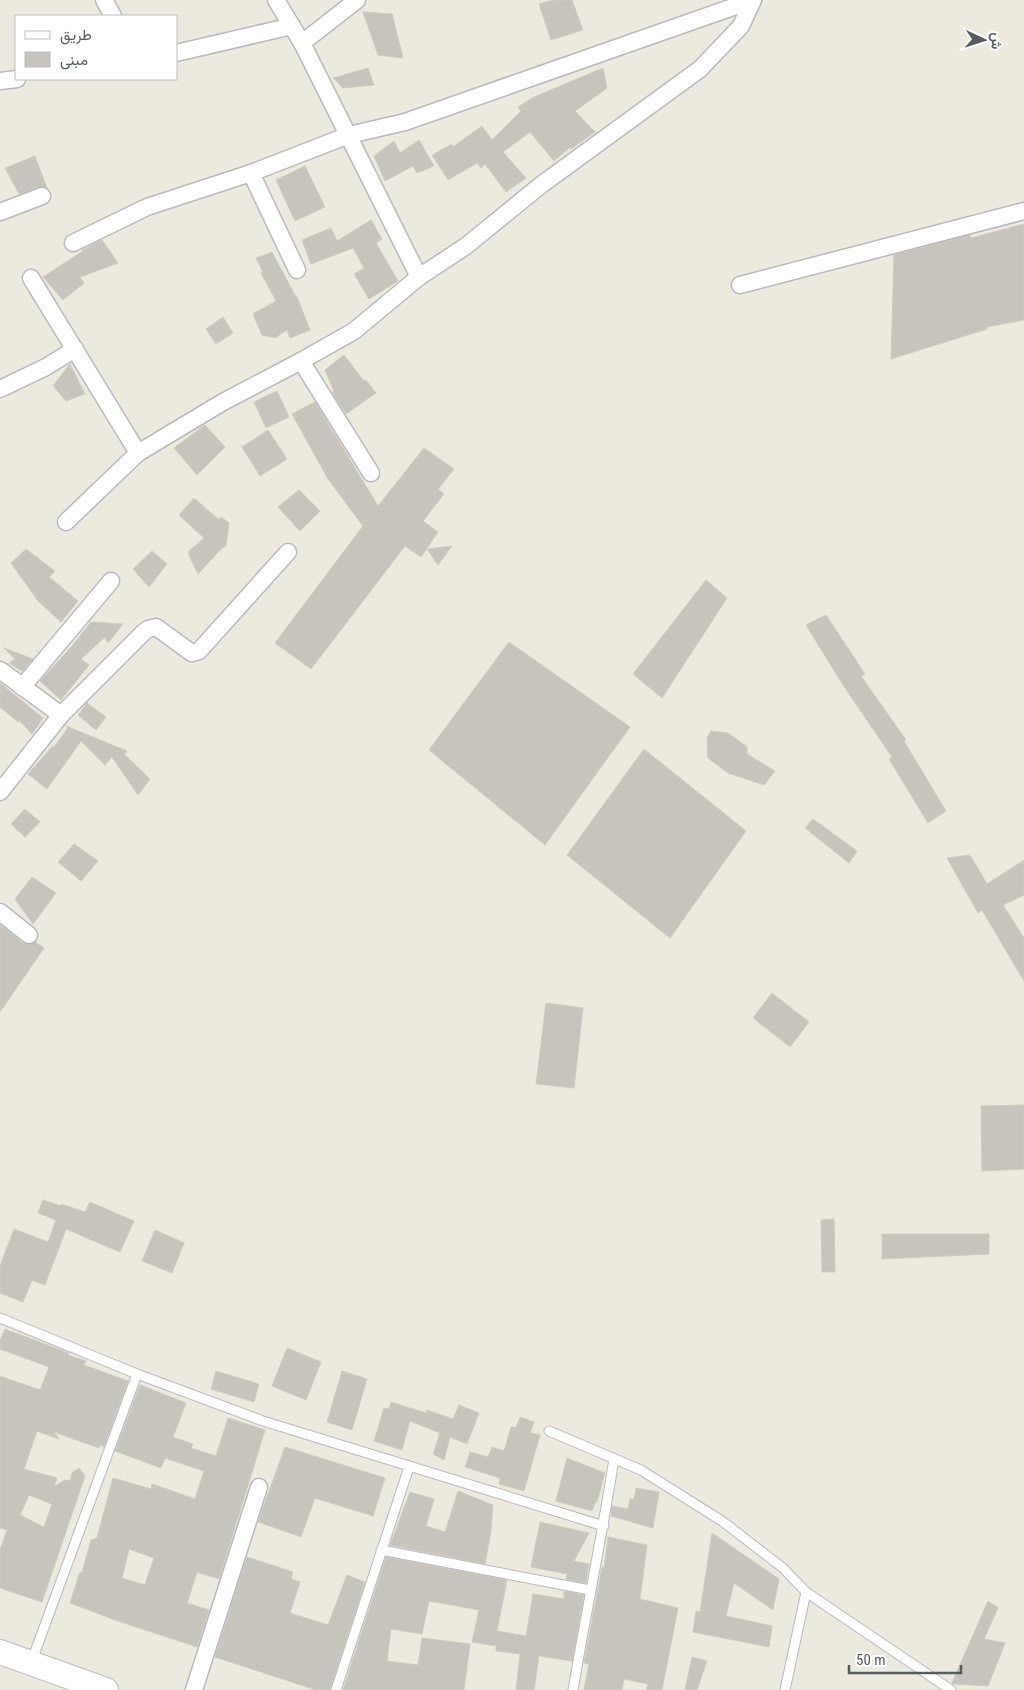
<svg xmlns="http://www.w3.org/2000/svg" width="1024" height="1690" font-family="'Roboto Condensed',Vazirmatn,sans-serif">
<rect width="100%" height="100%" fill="#eceade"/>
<g fill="#c6c4bc" stroke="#d0ccbd" fill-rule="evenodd">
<polygon points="553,0 572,0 583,30 551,40 539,4"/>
<polygon points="363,12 392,14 403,58 378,55"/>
<polygon points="368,68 374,85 343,88 333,78"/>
<polygon points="603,68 607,88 575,111 595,132 571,149 570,147 554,161 530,132 503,152 526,178 506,192 485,164 481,168 477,163 448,180 432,155 452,144 453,147 482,126 492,140 521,111 518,107 534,97"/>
<polygon points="419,140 434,166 417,173 413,166 385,181 374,156 394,141 400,153"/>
<polygon points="35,156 47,188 39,187 19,194 5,168"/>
<polygon points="305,166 325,207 295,221 276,180"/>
<polygon points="371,220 382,239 376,243 398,281 369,299 354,274 364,268 353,248 311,264 302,240 331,228 337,241"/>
<polygon points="1024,224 1024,320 987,327 987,329 891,359 894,255 970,235 971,238"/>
<polygon points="102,240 118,263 80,277 84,283 63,300 43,277 83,251 82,250"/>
<polygon points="272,252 296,297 297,297 310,330 290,338 287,330 275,338 262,335 253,314 276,301 261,273 263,272 256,258"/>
<polygon points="223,317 233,333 216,344 206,329"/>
<polygon points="344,355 364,381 366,380 376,393 346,414 332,392 334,391 325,370"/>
<polygon points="70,364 85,394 66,401 53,386"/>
<polygon points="277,391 289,417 266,428 254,402"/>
<polygon points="315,402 378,506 424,448 454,469 438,489 444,494 423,521 438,532 421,557 405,546 311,669 275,643 363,526 328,479 292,414"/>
<polygon points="205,425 225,447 197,475 174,448"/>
<polygon points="268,430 287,459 260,476 242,447"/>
<polygon points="299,490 320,511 300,531 278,507"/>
<polygon points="194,498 219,520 221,517 229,523 226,546 221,549 198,574 189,555 189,551 204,538 179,515"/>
<polygon points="452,546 438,565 427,549"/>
<polygon points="26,549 55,571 49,577 78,601 61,622 38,601 11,563"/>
<polygon points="152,551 167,564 149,587 133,569"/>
<polygon points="706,580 727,598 662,698 633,674"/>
<polygon points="826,615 865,674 861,676 906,740 904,741 946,811 928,823 889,759 892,757 843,685 806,625"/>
<polygon points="91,622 123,624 108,643 105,637 81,659 89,665 61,700 40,681 73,645"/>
<polygon points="509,642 630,727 545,845 429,750"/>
<polygon points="4,648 33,659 22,671 9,663 15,659"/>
<polygon points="0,683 43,718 32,734 19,720 18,722 0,707"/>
<polygon points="87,703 106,717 96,730 78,715"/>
<polygon points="66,726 127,751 124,754 150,779 138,795 112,757 105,765 81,741 47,789 28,774 52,747 54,747 68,728"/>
<polygon points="711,731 728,733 747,747 747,754 775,771 764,785 728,773 708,758 707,738"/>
<polygon points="644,749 746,831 670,938 567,855"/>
<polygon points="25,809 40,822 25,837 11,824"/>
<polygon points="813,819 857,851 849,863 805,828"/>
<polygon points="74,844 98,861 81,881 58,862"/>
<polygon points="970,855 987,884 1024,860 1024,895 1003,905 1024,938 1024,981 982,910 978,913 947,858"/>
<polygon points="32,877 56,893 33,924 15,899"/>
<polygon points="0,925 23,943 28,945 35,942 44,948 0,1012"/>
<polygon points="772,993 809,1022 790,1047 753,1018"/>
<polygon points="546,1003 583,1008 574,1088 536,1084"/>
<polygon points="1024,1105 1024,1169 982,1171 981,1106"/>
<polygon points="43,1200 61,1206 61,1204 85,1212 90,1202 134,1221 120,1252 66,1229 45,1285 32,1280 23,1302 0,1293 0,1266 14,1229 48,1242 56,1220 38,1213"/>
<polygon points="834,1219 835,1272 822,1272 821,1220"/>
<polygon points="155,1230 184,1243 172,1273 142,1261"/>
<polygon points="882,1234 989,1234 989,1254 882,1259"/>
<path d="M5,1329L69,1353L68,1355L86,1361L84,1365L128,1381L104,1447L99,1445V1448L54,1432L59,1439L37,1431L24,1469L57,1478L54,1487L64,1480L70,1481L72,1473L79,1468L85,1476L42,1602L0,1588V1550L7,1530L0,1528V1376L40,1390L49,1367L0,1349V1341ZM29,1495L52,1504L44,1527L20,1515Z"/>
<polygon points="287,1348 321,1362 306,1400 272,1386"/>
<polygon points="216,1371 259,1384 254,1402 211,1389"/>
<polygon points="342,1371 367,1379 352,1430 327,1422"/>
<path d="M140,1385L186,1403L173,1437L193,1444L191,1448L216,1456L228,1418L265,1430L219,1579L197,1572L187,1603L209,1610L197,1647L115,1620L70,1603L80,1572L82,1573L91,1540L97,1538L113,1478L151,1489L152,1484L195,1499L204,1471L165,1458L161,1468L115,1451ZM129,1549L154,1558L145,1585L122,1578Z"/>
<polygon points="391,1402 426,1413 427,1410 453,1419 459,1405 479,1413 467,1444 450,1437 444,1460 433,1454 440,1433 410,1421 402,1450 374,1441 384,1408 389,1409"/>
<polygon points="520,1417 534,1422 530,1433 540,1435 524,1491 499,1484 500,1478 465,1467 470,1452 488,1457 492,1447 504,1451 511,1427 516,1428"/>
<polygon points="285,1447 385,1478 373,1516 315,1498 301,1537 258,1522"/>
<polygon points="567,1458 605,1473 597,1502 596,1501 592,1511 556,1501"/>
<polygon points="636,1488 659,1492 653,1528 611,1516 612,1506 628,1509 630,1499 634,1499"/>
<polygon points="458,1491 493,1505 491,1531 485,1564 390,1545 410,1492 434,1499 426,1526 445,1532"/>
<polygon points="540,1522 589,1533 574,1561 589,1564 586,1583 566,1579 567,1574 531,1567"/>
<polygon points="712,1533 779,1579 773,1610 734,1583 726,1616 772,1626 769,1647 693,1632 696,1611 700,1612"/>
<polygon points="608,1537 647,1545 640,1599 678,1608 662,1690 646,1690 648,1684 624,1679 622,1690 584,1690 589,1664 584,1663 602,1567 604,1568"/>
<polygon points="247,1557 293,1572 291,1579 300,1582 290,1613 328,1625 347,1575 365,1582 330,1690 316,1690 215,1657"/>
<polygon points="386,1557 507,1580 497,1631 526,1636 533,1594 564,1599 564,1591 584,1595 572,1661 539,1656 534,1690 516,1690 520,1654 496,1651 496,1646 472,1642 479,1610 429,1601 422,1634 391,1629 387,1661 418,1665 422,1638 470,1644 464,1690 343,1690"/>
<polygon points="988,1601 998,1608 984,1639 1005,1643 988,1686 954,1684 952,1683"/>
<polygon points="692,1657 707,1661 697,1690 685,1690"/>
</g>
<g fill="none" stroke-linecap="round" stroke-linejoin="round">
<defs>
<g id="service">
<polyline points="0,1318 137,1374 263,1421 604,1526"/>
<polyline points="549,1431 641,1470 722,1521 783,1568 806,1592 951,1690"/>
<polyline points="381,1550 590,1590"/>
<polyline points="31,1663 137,1374"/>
<polyline points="336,1690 409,1467"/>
<path d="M573,1690C586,1613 602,1536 614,1459"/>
<polyline points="785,1690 806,1592"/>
</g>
<g id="minor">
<polyline points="104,0 113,16"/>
<polyline points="276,0 302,43 419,277"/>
<polyline points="302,43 357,0"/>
<polyline points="176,53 292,26"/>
<polyline points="0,81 17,79"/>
<polyline points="251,173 297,270"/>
<polyline points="0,212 42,196"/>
<polyline points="73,243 147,207 251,173 349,135 405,122 753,0"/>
<polyline points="31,278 138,453"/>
<polyline points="740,285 1024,211"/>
<polyline points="301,361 371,473"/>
<polyline points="0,389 46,367 75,349"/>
<polyline points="66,522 138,453 223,402 301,361 354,331 419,277 466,246 541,185 700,69 741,26 753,0"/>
<polyline points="0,670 61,715"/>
<polyline points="22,687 111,581"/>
<polyline points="0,792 61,715 144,632 148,629 156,627 189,651 192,653 199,651 288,552"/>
<polyline points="0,912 29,935"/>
<polyline points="194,1690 259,1487"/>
</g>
<polyline id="secondary" points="0,1652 106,1690"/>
</defs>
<use href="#service" stroke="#b7b9be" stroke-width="11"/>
<use href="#minor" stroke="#b7b9be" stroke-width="19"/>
<use href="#secondary" stroke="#b9bcc3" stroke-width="26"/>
<use href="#service" stroke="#fff" stroke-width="9"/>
<use href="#minor" stroke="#fff" stroke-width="16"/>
<use href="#secondary" stroke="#fff" stroke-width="24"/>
</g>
<rect x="15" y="15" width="162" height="65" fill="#ffffff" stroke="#bcbdbf"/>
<rect x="25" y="31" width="25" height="8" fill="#ffffff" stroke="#bcbdbf"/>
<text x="60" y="40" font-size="15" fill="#585b60">طريق</text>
<rect x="25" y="52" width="25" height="15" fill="#c6c4bc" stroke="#bcbdbf"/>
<text x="60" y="65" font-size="15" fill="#585b60">مبنى</text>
<g transform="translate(984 40) rotate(94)" stroke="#ffffff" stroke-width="4" paint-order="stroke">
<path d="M0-4L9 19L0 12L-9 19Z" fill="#585b60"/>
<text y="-8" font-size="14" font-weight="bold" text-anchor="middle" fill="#585b60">ش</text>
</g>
<path d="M849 1665v8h112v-8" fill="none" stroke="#585b60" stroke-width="2.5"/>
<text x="856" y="1665" font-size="15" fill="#585b60" stroke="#ffffff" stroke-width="4" paint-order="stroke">50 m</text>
</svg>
